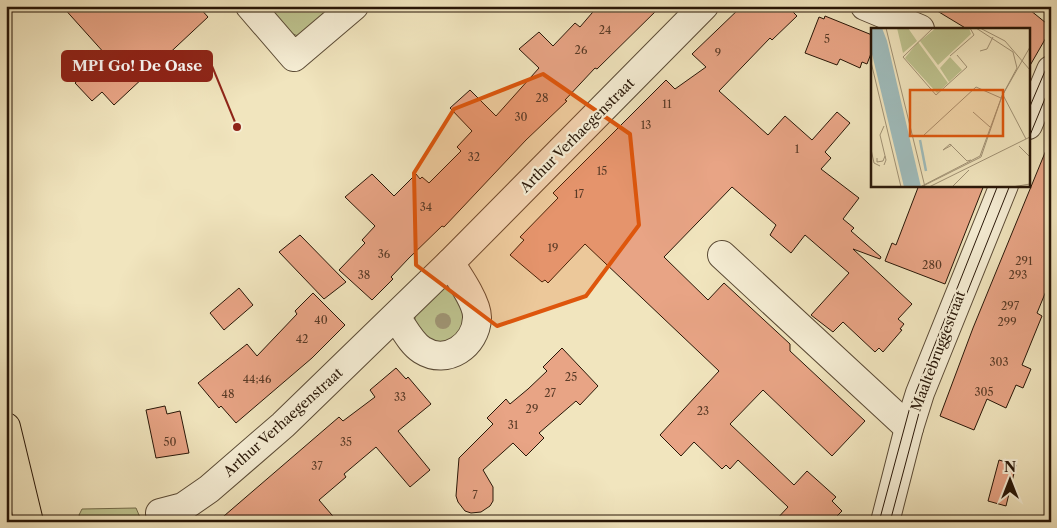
<svg xmlns="http://www.w3.org/2000/svg" width="1057" height="528" font-family="'Libre Caslon Text',serif">
<rect width="100%" height="100%" fill="#f1e5be"/>
<filter id="stains"><feTurbulence type="fractalNoise" baseFrequency=".004" numOctaves="4"/><feColorMatrix values="0 0 0 0 .2 0 0 0 0 .09 0 0 0 0 .02 0 0 0 .5 -.17"/></filter>
<radialGradient id="worn" r=".72"><stop offset=".6" stop-color="#630" stop-opacity="0"/><stop offset="1" stop-color="#630" stop-opacity=".3"/></radialGradient>
<g fill="#bec38f" stroke="#736c4b">
<polygon points="265,6 344,6 305,39 286,31"/>
<polygon points="448,280 472,319 441,349 415,329 415,314"/>
<polygon points="136,508 142,522 81,522 79,515 82,509"/>
</g>
<g fill="#e8a485" stroke="#281607">
<polygon points="62,6 198,6 208,17 114,105 102,92 92,101 75,83 106,55"/>
<polygon points="598,6 661,6 597,69 595,68 565,100 567,101 526,140 444,227 442,226 409,258 391,277 393,279 372,300 339,270 365,243 362,240 375,226 345,197 372,174 394,196 416,174 420,179 422,177 429,183 461,151 457,147 472,131 450,108 470,90 496,116 539,68 519,49 539,32 553,46 575,23 580,27"/>
<polygon points="742,6 787,6 797,16 772,40 770,38 719,91 768,135 785,116 812,140 837,112 850,123 825,152 831,158 821,169 859,198 843,219 854,228 851,231 881,257 880,259 853,249 912,304 898,319 904,324 900,329 902,330 883,352 879,348 875,352 843,322 833,332 811,315 849,273 805,235 791,253 770,235 776,225 732,187 664,257 708,300 724,283 790,344 790,351 865,421 832,456 763,390 730,424 794,485 807,471 836,497 832,501 842,511 831,522 774,522 788,507 738,460 730,469 726,465 722,469 694,442 681,456 660,435 719,371 585,244 548,283 545,280 542,282 510,255 524,240 520,237 558,198 553,193 666,80 675,89 706,67 692,54"/>
<polygon points="929,6 1025,6 1051,27 1051,29 1028,69 1028,29 967,29"/>
<polygon points="825,16 872,35 872,51 867,64 862,62 860,68 840,59 837,65 805,53 819,17 824,19"/>
<polygon points="1051,138 1051,279 1037,313 1042,316 1022,365 1031,369 1023,388 1016,385 1006,408 987,399 974,430 940,416 973,328"/>
<polygon points="919,185 984,185 945,284 885,261 892,243 896,245"/>
<polygon points="300,235 346,282 324,299 279,252"/>
<polygon points="239,288 253,305 224,330 210,313"/>
<polygon points="313,293 345,325 312,358 236,423 221,406 219,408 198,383 247,344 257,356 297,314 295,311"/>
<polygon points="562,348 598,386 580,405 576,401 539,433 544,438 526,456 513,443 483,470 493,487 493,501 490,506 481,512 471,513 465,511 458,502 456,496 459,458 493,424 487,418 506,399 510,404 528,389 547,371 543,367"/>
<polygon points="396,368 406,379 408,377 431,404 398,431 430,470 410,487 376,447 344,474 346,477 319,500 338,522 217,522 339,417 343,421 375,397 370,390"/>
<polygon points="165,406 167,414 180,411 189,453 156,458 146,410"/>
<polygon points="999,460 1016,465 1006,506 988,501"/>
</g>
<g fill="none" stroke-linecap="round" stroke-linejoin="round">
<defs>
<g id="minor">
<polyline points="250,6 294,57 354,6"/>
<polyline points="865,6 920,29"/>
<polyline points="1028,125 1051,70"/>
<polyline points="722,255 909,428"/>
<path d="M396,317C404,328 411,343 422,350C447,366 476,345 477,318C478,304 458,275 450,263"/>
<polyline points="160,513 183,507 209,489 283,425 450,263 704,6"/>
<polyline points="885,522 909,428 920,393 1004,185"/>
</g>
<polyline id="highway" points="6,427 29,522"/>
</defs>
<use href="#minor" stroke="#5a4a35" stroke-width="30"/>
<use href="#highway" stroke="#281607" stroke-width="30"/>
<use href="#minor" stroke="#f6eed5" stroke-width="28"/>
<use href="#highway" stroke="#f1e5be" stroke-width="28"/>
<g stroke="#281607" stroke-width="1">
<polyline points="1028,111 1051,57"/>
<polyline points="1028,140 1051,84"/>
<polyline points="879,522 910,407 998,185"/>
<polyline points="890,522 919,413 1010,185"/>
</g>
</g>
<circle fill="#9f9574" cx="443" cy="321" r="8"/>
<path fill="#de560c" fill-opacity="0.2" stroke="#de560c" stroke-width="4" stroke-linejoin="round" d="M543,74L630,134L639,225L586,296L497,326L416,265L414,173L454,109Z"/>
<g text-anchor="middle" dominant-baseline="central" stroke-width="4.5" stroke-linejoin="round" paint-order="stroke">
<g font-size="11" fill="#583a26">
<text x="605" y="30">24</text>
<text x="827" y="39">5</text>
<text x="581" y="50">26</text>
<text x="718" y="53">9</text>
<text x="542" y="98">28</text>
<text x="667" y="104">11</text>
<text x="521" y="117">30</text>
<text x="646" y="125">13</text>
<text x="797" y="149">1</text>
<text x="474" y="157">32</text>
<text x="602" y="171">15</text>
<text x="579" y="194">17</text>
<text x="426" y="207">34</text>
<text x="553" y="248">19</text>
<text x="384" y="254">36</text>
<text x="1024" y="261">291</text>
<text x="932" y="265">280</text>
<text x="364" y="275">38</text>
<text x="1018" y="275">293</text>
<text x="1010" y="306">297</text>
<text x="321" y="320">40</text>
<text x="1007" y="322">299</text>
<text x="302" y="339">42</text>
<text x="999" y="362">303</text>
<text x="571" y="377">25</text>
<text x="257" y="379">44;46</text>
<text x="984" y="392">305</text>
<text x="550" y="393">27</text>
<text x="228" y="394">48</text>
<text x="400" y="397">33</text>
<text x="532" y="409">29</text>
<text x="703" y="411">23</text>
<text x="513" y="425">31</text>
<text x="170" y="442">50</text>
<text x="346" y="442">35</text>
<text x="317" y="466">37</text>
<text x="475" y="495">7</text>
</g>
<g font-size="14" fill="#281607" stroke="#f6eed5">
<text transform="translate(577 135) rotate(-45)">Arthur Verhaegenstraat</text>
<text transform="translate(938 351) rotate(-69)">Maaltebruggestraat</text>
<text transform="translate(283 422) rotate(-42)">Arthur Verhaegenstraat</text>
</g>
</g>
<g transform="translate(871 28)">
<rect width="159" height="159" fill="#f1e5be"/>
<path d="M26,0H37L46,13L32,25ZM65,0H98L100,6L67,37L49,13ZM47,14L77,55L66,65L34,30ZM79,29L91,42L78,54L69,40Z" fill="#bec38f"/>
<path d="M0,0H11L16,13L50,159H33L0,22Z" fill="#9fbcbc"/>
<path fill="none" stroke="#9fbcbc" stroke-width="2.5" d="M49,112L55,143"/>
<path fill="none" stroke="#a19275" stroke-width="1" d="M15,0L54,159M62,0L32,29L65,67L96,39L86,27M109,0L134,13L159,42M109,23L116,21L122,9M79,28L103,7L99,0M0,34L30,159M132,67L155,111M102,84L119,99M53,107L105,59L130,70M81,117L72,122L79,116L96,133L100,132M148,118L159,129M0,121L3,135L9,138M6,130V134L12,133L14,128M13,137L15,132L9,107L13,98M49,159L109,128L131,68L146,40L142,24L105,0M50,159L110,129L131,68L159,19M58,159L159,109M81,159L98,142M141,159L159,156"/>
<path fill="#de560c" fill-opacity="0.15" stroke="#de560c" stroke-width="2.5" d="M39,62H132V108H39Z"/>
<rect width="159" height="159" fill="none" stroke="#281607" stroke-width="2.5"/>
</g>
<path fill="none" stroke="#8f2418" stroke-width="2" d="M237 127L212 66"/>
<circle fill="#8f2418" stroke="#f6eed5" stroke-width="2" cx="237" cy="127" r="5"/>
<rect fill="#8f2418" stroke="#8f2418" stroke-width="2" x="62" y="51" width="150" height="30" rx="5"/>
<g font-size="15" text-anchor="middle" font-weight="bold" fill="#fff">
<text x="137" y="71">MPI Go! De Oase</text>
</g>
<rect width="1057" height="528" fill="none" stroke="#f1e5be" stroke-width="25"/>
<rect x="8" y="8" width="1042" height="513" fill="none" stroke="#281607" stroke-width="2.5"/>
<rect x="12" y="12" width="1032" height="503" fill="none" stroke="#281607"/>
<g transform="translate(1010 480)" stroke="#f6eed5" stroke-width="4" paint-order="stroke">
<path d="M0-4L9 19L0 12L-9 19Z" fill="#281607"/>
<text y="-8" font-size="14" font-weight="bold" text-anchor="middle" fill="#281607">N</text>
</g>
<rect width="100%" height="100%" filter="url(#stains)"/>
<rect width="100%" height="100%" fill="url(#worn)"/>
</svg>
